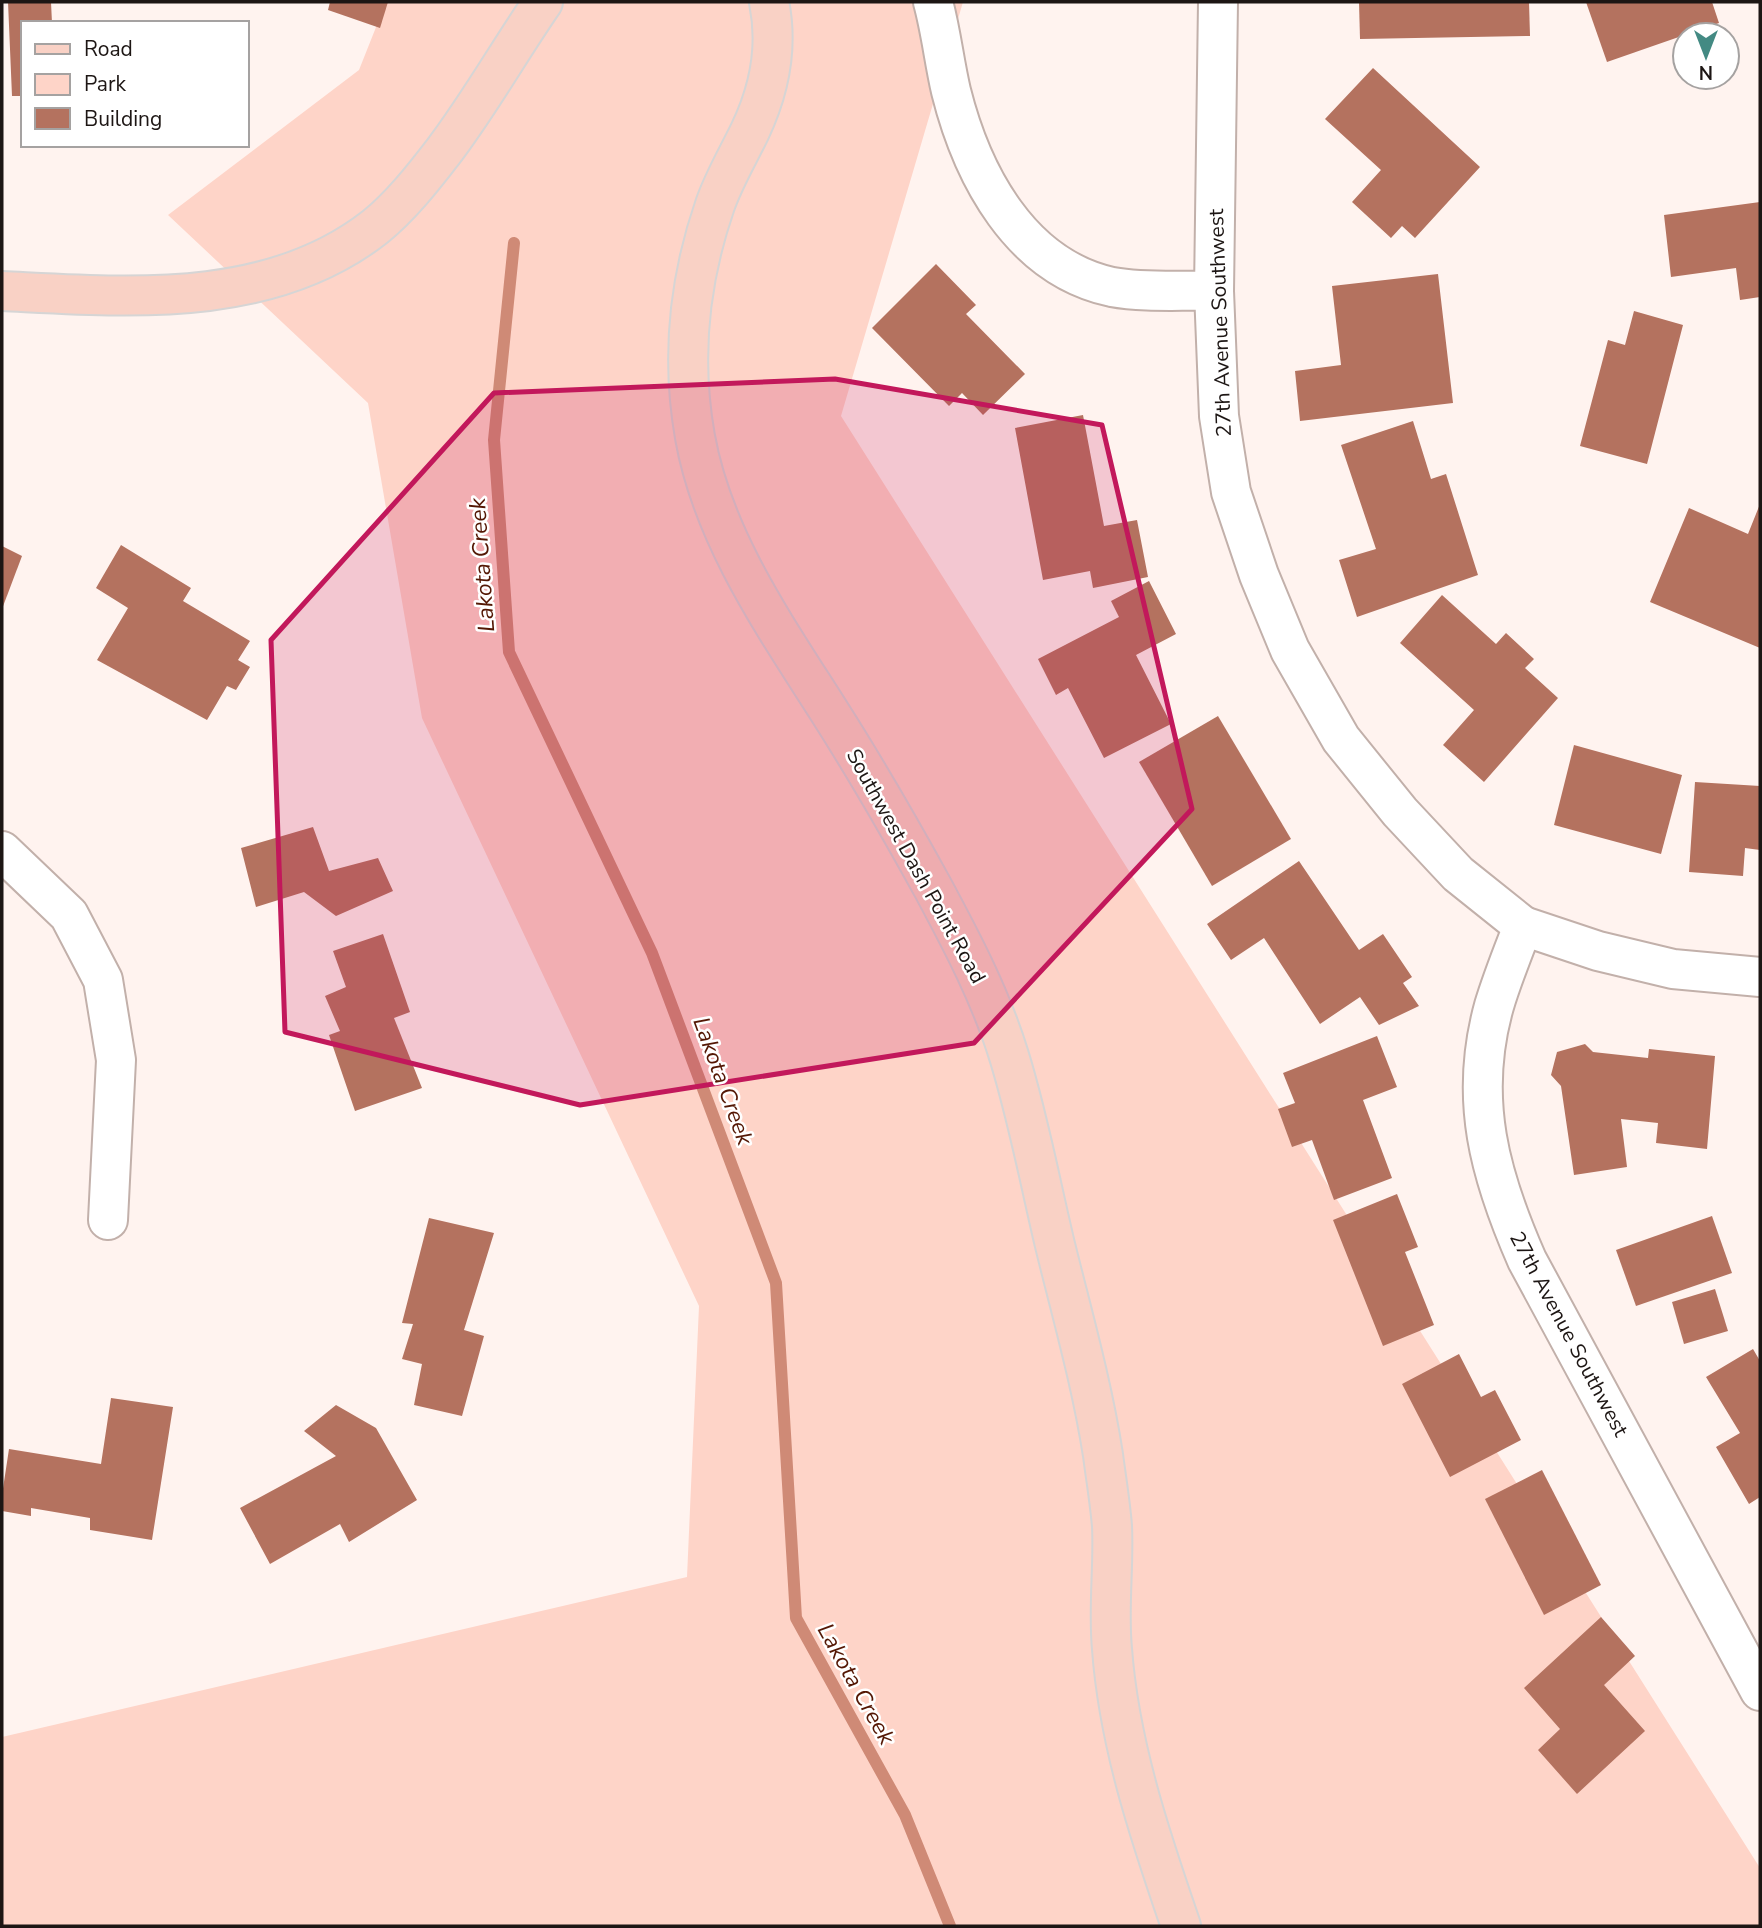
<svg xmlns="http://www.w3.org/2000/svg" width="1762" height="1928" font-family="'Nunito Sans',sans-serif">
<rect width="100%" height="100%" fill="#fff3ef"/>
<polygon fill="#fed4c8" points="386,2 963,2 841,416 1760,1868 1760,1926 2,1926 2,1737 687,1577 699,1306 422,718 368,403 168,215 359,70"/>
<g fill="none" stroke-linecap="round" stroke-linejoin="round">
<polyline stroke="#cf8a76" stroke-width="12" points="514,243 494,440 509,652 652,953 776,1283 796,1618 905,1815 950,1926"/>
</g>
<g fill="#b4725f">
<polygon points="8,2 51,2 52,23 23,23 23,96 12,96"/>
<polygon points="330,2 388,2 380,28 328,10"/>
<polygon points="1359,2 1529,2 1530,36 1360,39"/>
<polygon points="1586,2 1712,2 1719,23 1607,62"/>
<polygon points="1373,68 1480,167 1415,238 1402,226 1391,238 1352,202 1381,170 1325,119"/>
<polygon points="1760,202 1760,297 1740,300 1736,268 1671,277 1664,215"/>
<polygon points="936,264 976,305 966,314 1025,374 983,415 962,393 949,406 872,328"/>
<polygon points="1438,274 1453,403 1300,421 1295,371 1341,365 1332,286"/>
<polygon points="1634,311 1683,325 1647,464 1580,446 1608,340 1625,345"/>
<polygon points="1083,415 1104,526 1137,520 1148,577 1093,588 1090,571 1043,580 1015,428"/>
<polygon points="1413,421 1431,479 1446,474 1478,575 1357,617 1339,560 1376,549 1341,445"/>
<polygon points="1760,504 1760,648 1650,602 1689,508 1748,534"/>
<polygon points="121,545 191,588 183,601 250,641 238,660 250,667 236,690 227,686 207,720 97,660 128,608 96,588"/>
<polygon points="2,546 22,556 2,609"/>
<polygon points="1149,581 1176,634 1136,655 1171,724 1104,758 1068,688 1056,695 1038,659 1119,617 1111,601"/>
<polygon points="1442,595 1496,644 1506,633 1534,659 1525,668 1558,698 1484,782 1443,745 1474,710 1400,643"/>
<polygon points="1218,716 1291,839 1212,886 1139,762"/>
<polygon points="1574,745 1682,775 1661,854 1554,825"/>
<polygon points="1695,782 1760,786 1760,850 1745,848 1743,876 1689,872"/>
<polygon points="313,827 329,871 378,858 393,891 336,916 304,892 256,907 241,848"/>
<polygon points="1299,861 1359,950 1383,934 1412,977 1403,983 1419,1006 1379,1025 1360,997 1320,1024 1264,938 1231,960 1207,924"/>
<polygon points="383,934 410,1012 394,1018 422,1088 355,1111 329,1035 340,1031 325,996 346,987 333,951"/>
<polygon points="1377,1036 1397,1087 1363,1100 1392,1178 1334,1200 1312,1140 1292,1147 1278,1109 1295,1103 1283,1073"/>
<polygon points="1585,1044 1593,1052 1648,1058 1649,1049 1715,1056 1707,1149 1656,1143 1658,1123 1621,1119 1627,1167 1574,1175 1561,1086 1551,1075 1557,1052"/>
<polygon points="1397,1194 1418,1247 1405,1252 1434,1325 1383,1346 1333,1220"/>
<polygon points="1712,1216 1732,1273 1636,1306 1616,1250"/>
<polygon points="429,1218 494,1233 464,1330 484,1336 462,1416 414,1405 422,1364 402,1359 413,1324 402,1323"/>
<polygon points="1715,1289 1728,1331 1684,1344 1672,1302"/>
<polygon points="1753,1349 1760,1361 1760,1497 1749,1504 1716,1447 1740,1433 1706,1377"/>
<polygon points="1459,1354 1481,1397 1495,1390 1521,1440 1450,1477 1402,1384"/>
<polygon points="111,1398 173,1407 152,1540 90,1530 90,1518 31,1508 31,1516 2,1511 2,1495 9,1449 101,1464"/>
<polygon points="336,1405 376,1428 417,1500 349,1542 340,1524 270,1564 240,1508 336,1456 304,1431"/>
<polygon points="1542,1470 1601,1585 1544,1615 1485,1499"/>
<polygon points="1601,1617 1635,1656 1604,1685 1645,1731 1577,1794 1538,1750 1560,1729 1524,1688"/>
</g>
<g fill="none" stroke-linecap="round" stroke-linejoin="round">
<defs>
<g id="minor">
<path d="M933,2C941,31 944,61 951,91C972,175 1020,267 1112,287C1145,293 1180,290 1214,291"/>
<path d="M1218,2L1214,291L1219,416L1231,492L1259,575L1290,650L1341,739L1400,812L1458,874L1523,926C1513,952 1502,979 1494,1006C1468,1099 1490,1176 1527,1260L1760,1691"/>
<polyline points="2,851 69,915 103,980 116,1060 108,1220"/>
<polyline points="1523,926 1598,951 1673,969 1760,977"/>
</g>
<g id="major">
<path d="M769,2C778,46 769,91 750,131C738,156 724,179 715,205C689,280 681,358 695,437C713,538 775,626 829,711C866,769 900,828 933,888C962,942 991,997 1009,1056C1028,1117 1040,1182 1055,1245C1072,1314 1092,1384 1103,1455C1106,1478 1110,1502 1112,1526C1114,1567 1108,1608 1112,1649C1119,1744 1150,1836 1181,1926"/>
<path d="M2,291C128,297 269,310 375,227C400,207 423,178 443,152C479,105 509,51 543,2"/>
</g>
</defs>
<use href="#minor" stroke="#c2b0aa" stroke-width="42"/>
<use href="#major" stroke="#d6d5d5" stroke-width="42"/>
<use href="#minor" stroke="#fff" stroke-width="38"/>
<use href="#major" stroke="#f9d1c5" stroke-width="38"/>
</g>
<path fill="#c2185b" fill-opacity="0.2" stroke="#c2185b" stroke-width="5" stroke-linejoin="round" d="M835,379L1102,425L1192,809L974,1043L580,1105L285,1032L271,640L494,393Z"/>
<g text-anchor="middle" dominant-baseline="central" stroke-width="5" stroke-linejoin="round" paint-order="stroke">
<g font-size="21" fill="#1d1614" stroke="#fff">
<text transform="translate(1220 323) rotate(-92)">27th Avenue Southwest</text>
<text transform="translate(916 866) rotate(61)">Southwest Dash Point Road</text>
<text transform="translate(1569 1334) rotate(62)">27th Avenue Southwest</text>
</g>
<g font-size="23" font-style="italic" fill="#541704" stroke="#fff">
<text transform="translate(482 565) rotate(-94)">Lakota Creek</text>
<text transform="translate(723 1081) rotate(70)">Lakota Creek</text>
<text transform="translate(856 1684) rotate(61)">Lakota Creek</text>
</g>
</g>
<rect width="1762" height="1928" fill="none" stroke="#1d1614" stroke-width="7"/>
<rect x="21" y="21" width="228" height="126" fill="#ffffff" stroke="#a5a2a1" stroke-width="2"/>
<rect x="35" y="44" width="35" height="10" fill="#f9d1c5" stroke="#a5a2a1" stroke-width="2"/>
<text x="84" y="56" font-size="21" fill="#1d1614">Road</text>
<rect x="35" y="74" width="35" height="21" fill="#fed4c8" stroke="#a5a2a1" stroke-width="2"/>
<text x="84" y="91" font-size="21" fill="#1d1614">Park</text>
<rect x="35" y="108" width="35" height="21" fill="#b4725f" stroke="#a5a2a1" stroke-width="2"/>
<text x="84" y="126" font-size="21" fill="#1d1614">Building</text>
<g transform="translate(1706 56) rotate(180)"><circle r="33" fill="#ffffff" stroke="#a5a2a1" stroke-width="2"/>
<path d="M0-5L12 26L0 18L-12 26Z" fill="#438a83"/>
<text y="-10" font-size="19" font-weight="bold" text-anchor="middle" fill="#1d1614">N</text>
</g>
</svg>
